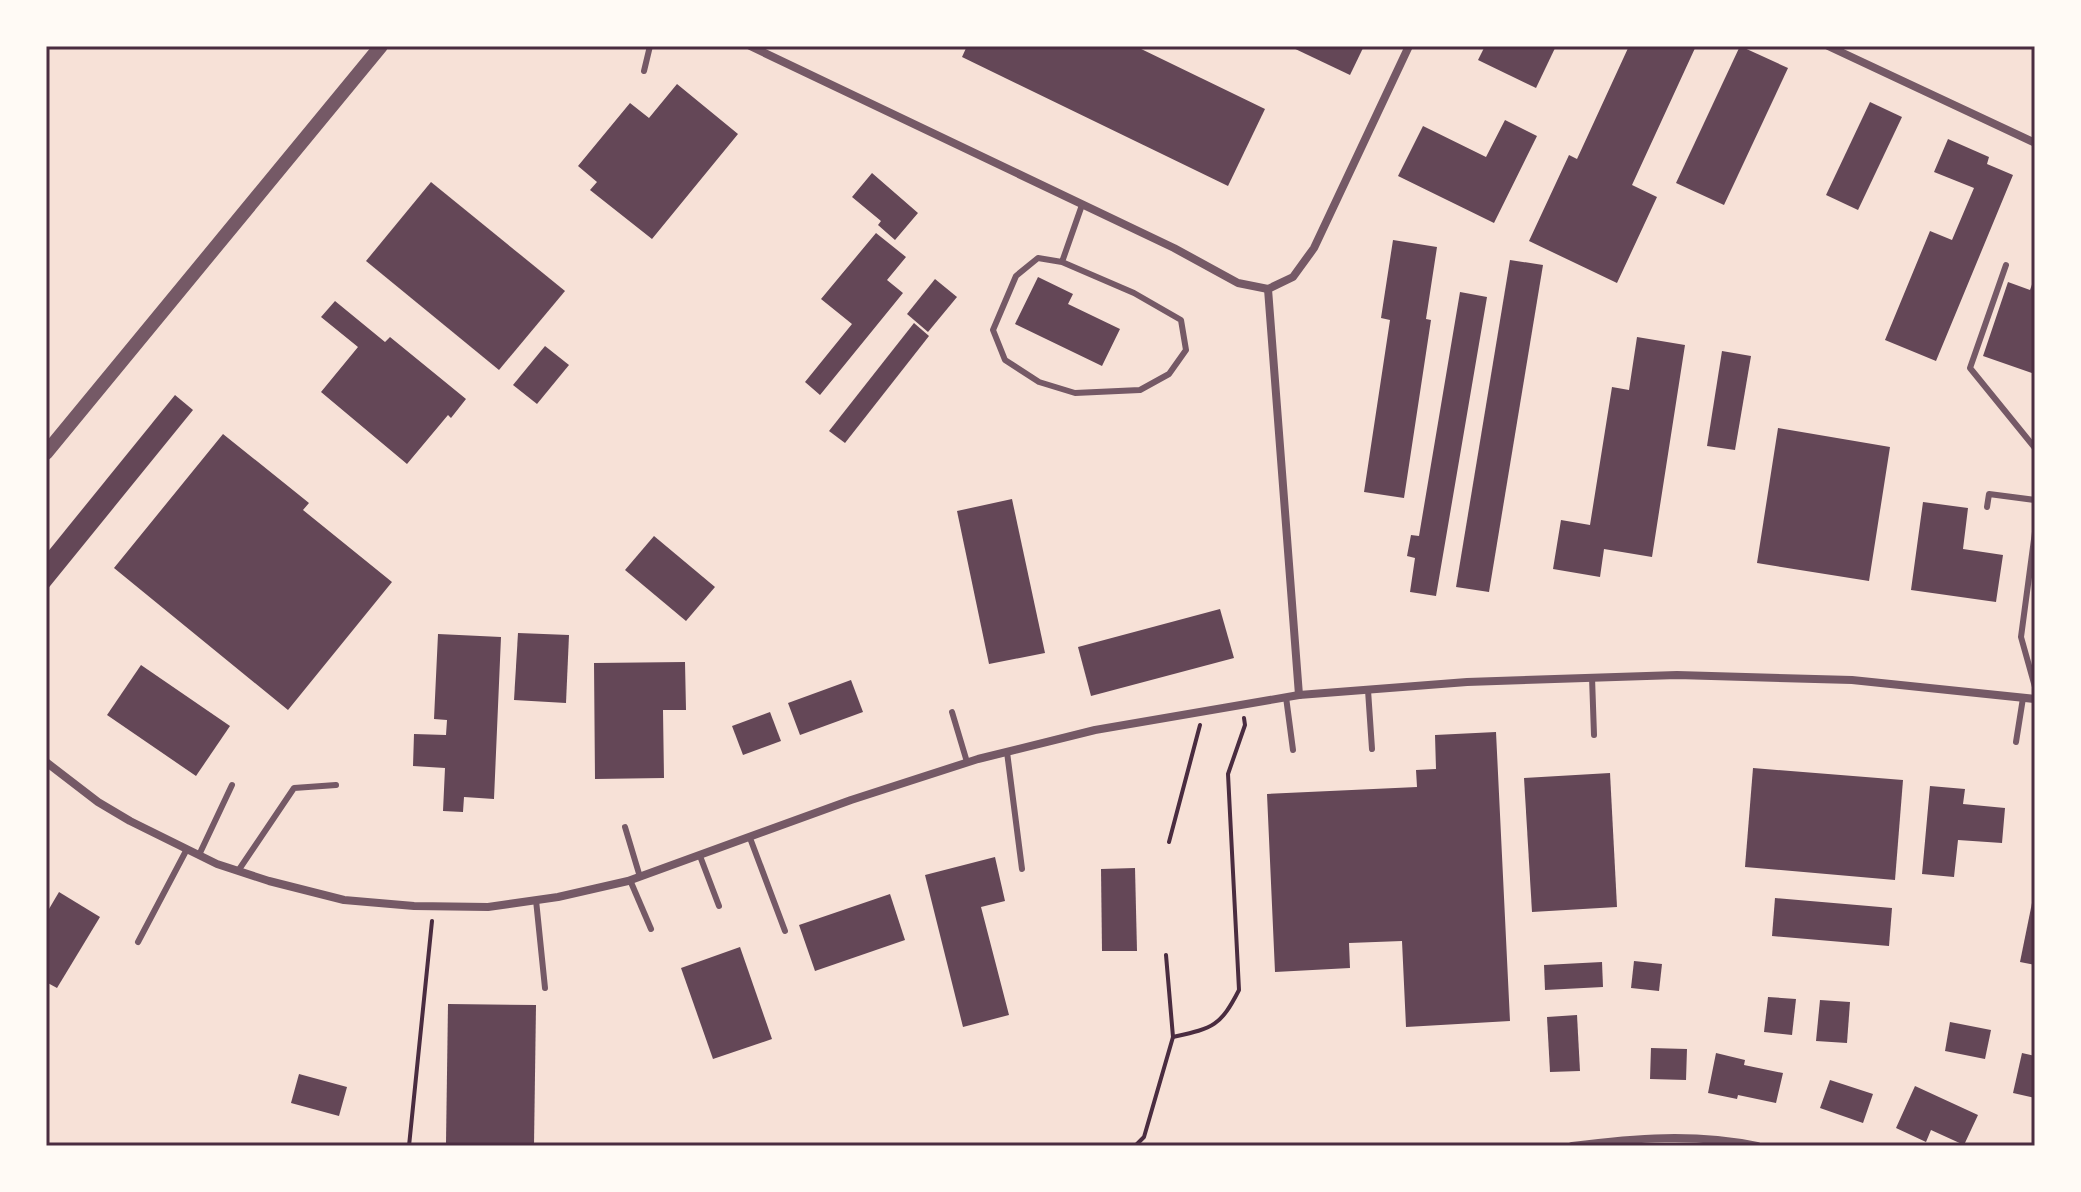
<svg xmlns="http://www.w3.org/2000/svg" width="2081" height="1192" font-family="'IBM Plex Sans',sans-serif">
<rect width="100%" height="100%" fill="#f7e1d7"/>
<g fill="#644757">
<polygon points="967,46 1135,46 1265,109 1228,186 962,57"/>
<polygon points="1289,46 1364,46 1350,75"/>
<polygon points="1485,46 1556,46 1536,88 1478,60"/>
<polygon points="1629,46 1696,46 1632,185 1657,197 1617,283 1529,241 1569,155 1577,159"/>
<polygon points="1740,46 1788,68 1724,205 1676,183"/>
<polygon points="677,84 738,134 652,239 590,190 597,182 578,166 630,103 649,118"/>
<polygon points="1870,102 1902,117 1858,210 1826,195"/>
<polygon points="1505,120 1537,136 1494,223 1398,176 1423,126 1486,157"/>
<polygon points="1948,139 1989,157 1987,164 2013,175 1936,361 1885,340 1930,231 1952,240 1974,188 1934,172"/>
<polygon points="872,173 918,213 895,240 878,225 881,221 852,197"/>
<polygon points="431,182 565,291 499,370 366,261"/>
<polygon points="876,233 906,257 887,280 903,293 820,395 805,382 852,324 821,299"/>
<polygon points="1393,240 1437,247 1426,319 1431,320 1404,498 1364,492 1390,320 1381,318"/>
<polygon points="1510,260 1543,265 1489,592 1456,587"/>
<polygon points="2035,276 2035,374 1983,356 2008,282 2030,290"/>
<polygon points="1038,277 1073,294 1068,304 1120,329 1102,366 1015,324"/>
<polygon points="935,279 957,297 928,332 907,314"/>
<polygon points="1460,292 1487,297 1436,596 1410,592 1415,558 1407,556 1411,535 1419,536"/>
<polygon points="335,301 385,342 390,337 466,399 451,418 448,415 407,464 321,392 358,347 321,317"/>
<polygon points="914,323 929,336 845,443 829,431"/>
<polygon points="1637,337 1685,345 1652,557 1604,549 1600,577 1553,569 1561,520 1590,525 1612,387 1629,390"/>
<polygon points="545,346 569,365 537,404 513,385"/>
<polygon points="1722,351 1751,356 1735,450 1707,446"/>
<polygon points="175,395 193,410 46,591 46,554"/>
<polygon points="1778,428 1890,447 1869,581 1757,563"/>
<polygon points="223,434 309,503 303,510 392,582 288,710 114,568"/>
<polygon points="1012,499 1045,653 989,664 957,511"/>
<polygon points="1923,502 1968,508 1963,549 2003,555 1996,602 1911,590"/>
<polygon points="654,536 715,587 686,621 625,570"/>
<polygon points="1220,609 1234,658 1091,696 1078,647"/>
<polygon points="518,633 569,635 566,703 514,700"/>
<polygon points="438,634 501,637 494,799 464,797 463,812 443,811 445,768 413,766 414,734 446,735 447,720 434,719"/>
<polygon points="685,662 686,710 663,710 664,778 595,779 594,663"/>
<polygon points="141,665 230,726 196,776 107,715"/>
<polygon points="851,680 863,712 800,735 788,703"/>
<polygon points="770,712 781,741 743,755 732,726"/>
<polygon points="1496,732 1510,1021 1406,1027 1402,941 1349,943 1350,968 1275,972 1267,794 1417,787 1416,770 1436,769 1435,735"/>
<polygon points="1753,768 1903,780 1895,880 1745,867"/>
<polygon points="1610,773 1617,907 1532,912 1524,778"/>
<polygon points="1930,786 1965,789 1963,804 2005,808 2002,843 1958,840 1954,877 1922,874"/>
<polygon points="995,857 1005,901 981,907 1009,1015 963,1027 925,875"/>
<polygon points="1135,868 1137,951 1102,951 1101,869"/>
<polygon points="59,892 100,917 57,988 46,982 46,914"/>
<polygon points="2034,893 2035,893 2035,965 2020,962"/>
<polygon points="890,894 905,940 815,971 799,925"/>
<polygon points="1775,898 1892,908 1889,946 1772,936"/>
<polygon points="740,947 772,1039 713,1059 681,968"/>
<polygon points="1634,961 1662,964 1659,991 1631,988"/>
<polygon points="1602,962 1603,987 1545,990 1544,965"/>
<polygon points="1768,997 1796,999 1792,1035 1764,1032"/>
<polygon points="1820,1000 1850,1002 1847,1043 1816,1041"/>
<polygon points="448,1004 536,1005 534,1145 446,1143"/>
<polygon points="1577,1015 1580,1071 1550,1072 1547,1017"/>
<polygon points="1950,1022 1991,1030 1985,1059 1945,1051"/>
<polygon points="1651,1048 1687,1049 1686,1080 1650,1079"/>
<polygon points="1716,1053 1745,1060 1744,1065 1783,1073 1776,1103 1738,1095 1737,1099 1708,1093"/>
<polygon points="2022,1053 2035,1056 2035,1098 2013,1093"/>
<polygon points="299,1074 347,1087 339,1116 291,1103"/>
<polygon points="1830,1080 1873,1094 1863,1123 1820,1108"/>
<polygon points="1915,1086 1978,1115 1964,1145 1931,1130 1926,1142 1896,1128"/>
</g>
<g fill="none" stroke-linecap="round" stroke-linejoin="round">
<g stroke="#4a2c40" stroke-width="4">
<polyline points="1169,842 1200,725"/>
<polyline points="1166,955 1173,1037"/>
<polyline points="409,1146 432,921"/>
<path d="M1135,1146L1144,1137L1173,1037C1213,1028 1220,1027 1239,990L1228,774L1245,725L1244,718"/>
</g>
<g stroke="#755966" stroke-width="6">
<polyline points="644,71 650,46"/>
<polyline points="1062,262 1038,258 1016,276 993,330 1005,360 1039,382 1075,393 1140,390 1169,374 1186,350 1181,320 1134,293 1062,262 1082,205"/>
<polyline points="2006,265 1970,368 2035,448"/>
<polyline points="1987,507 1989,494 2035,500"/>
<polyline points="2035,532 2021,637 2035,687"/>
<polyline points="1592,677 1594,735"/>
<polyline points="1368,690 1372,749"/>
<polyline points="1286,697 1293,750"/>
<polyline points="952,712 967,762"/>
<polyline points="2016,742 2023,698"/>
<polyline points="1007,752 1022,869"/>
<polyline points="625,827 640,877"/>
<polyline points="750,838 785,931"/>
<polyline points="199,855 232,785"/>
<polyline points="700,856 719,906"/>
<polyline points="238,871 294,788 336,785"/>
<polyline points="630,880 651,929"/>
<polyline points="536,900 545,988"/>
<polyline points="138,942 187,849"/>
</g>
<g stroke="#755966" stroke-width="8">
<polyline points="750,46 1174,248 1238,283 1268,289"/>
<polyline points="1828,46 2035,143"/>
<polyline points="1299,695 1268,289 1293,277 1314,248 1409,46"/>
<polyline points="46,762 98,802 130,821 217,864 269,881 344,900 414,906 488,907 558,897 628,881 851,800 978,759 1095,730 1299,695 1467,682 1677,675 1852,680 2035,699"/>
<path d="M1572,1146C1634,1138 1695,1133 1757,1146"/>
</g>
<polyline stroke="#755966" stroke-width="14" points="46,453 381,46"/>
</g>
<rect width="2081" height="1192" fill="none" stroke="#fffaf5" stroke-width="96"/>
<rect x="48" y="48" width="1985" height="1096" fill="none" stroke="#4a2c40" stroke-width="3"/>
</svg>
